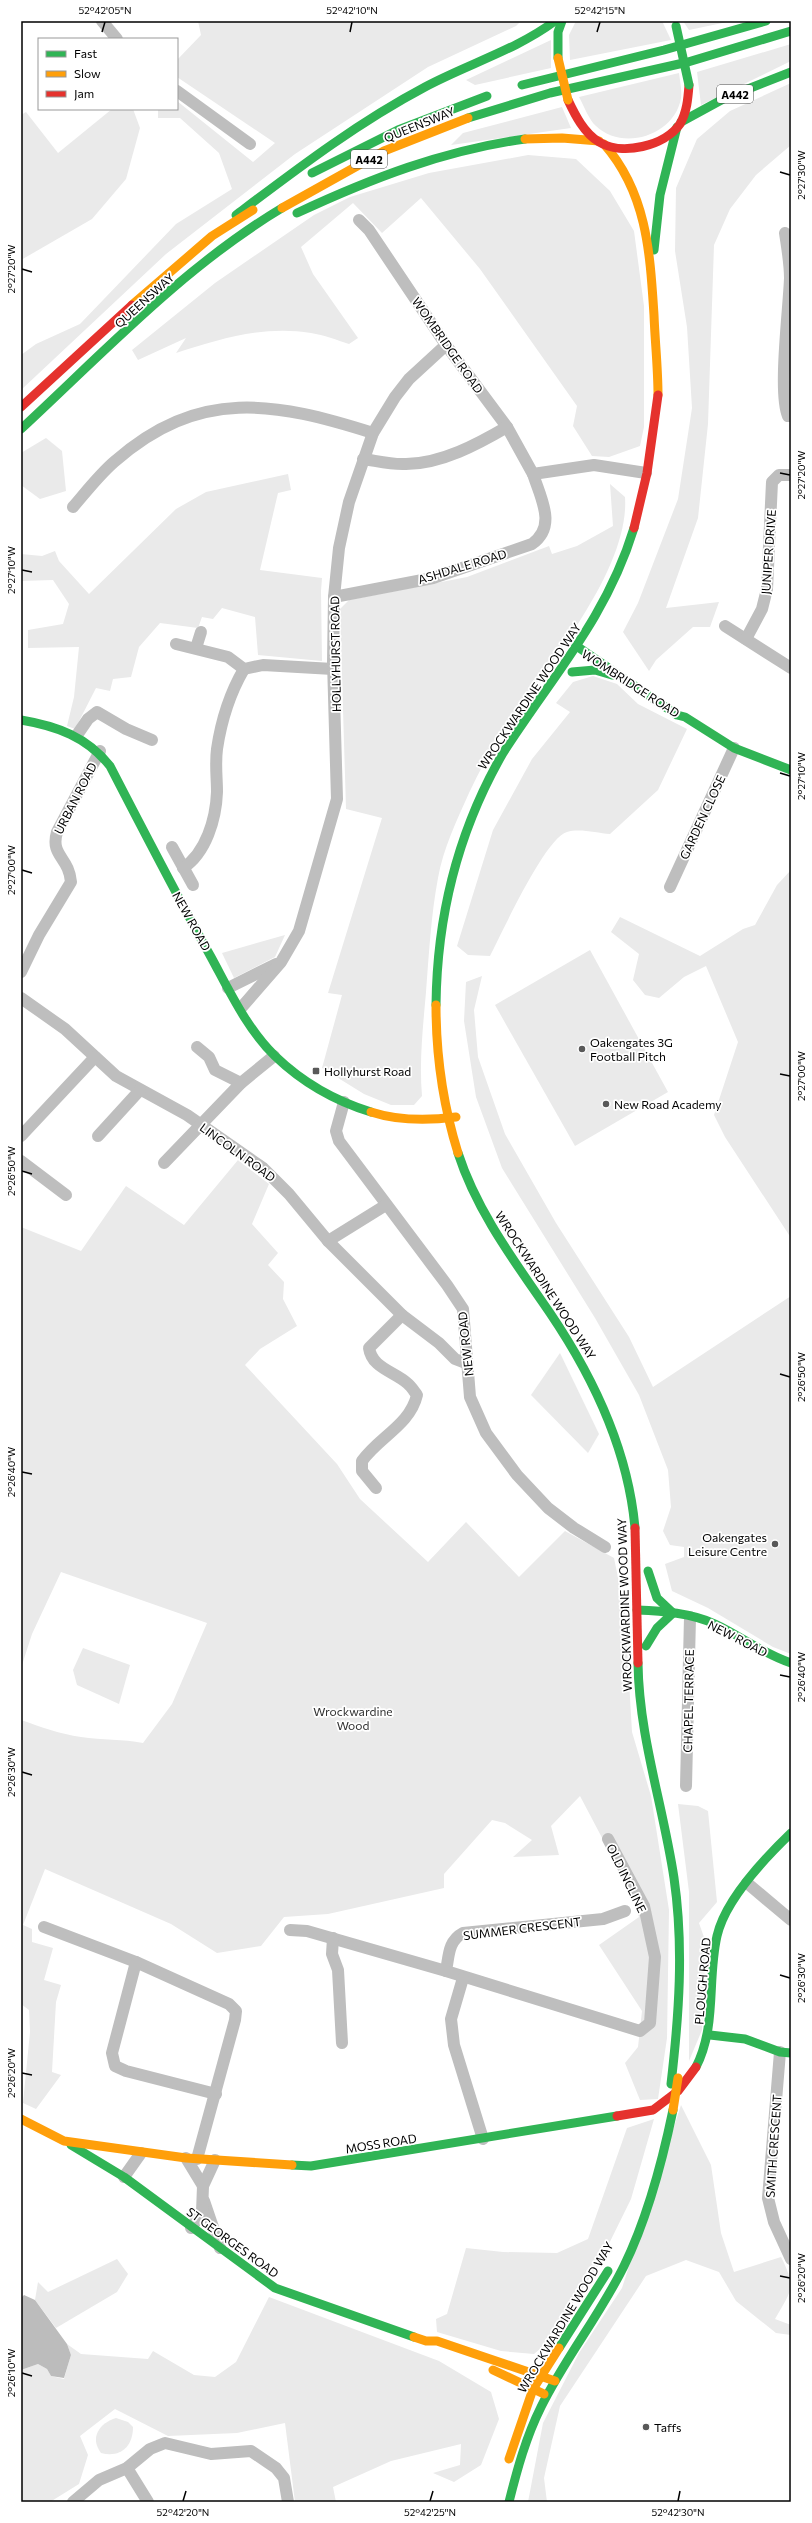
<svg xmlns="http://www.w3.org/2000/svg" width="812" height="2523" font-family="Commissioner,sans-serif">
<rect width="100%" height="100%" fill="#fff"/>
<g fill="#eaeaea">
<polygon points="198,21 521,21 516,26 428,67 295,154 166,254 21,390 21,355 36,344 80,324 176,224 232,189 219,153 180,118 158,118 158,109 177,109 177,101 253,162 275,143 177,77 177,60 201,35"/>
<polygon points="576,21 662,21 671,40 570,60 569,35"/>
<polygon points="683,21 732,21 689,30"/>
<polygon points="551,40 551,68 475,85 466,80"/>
<polygon points="791,44 791,61 701,105 697,72"/>
<path d="M679,73C680,81 682,91 681,98C675,135 623,152 596,126C589,120 584,106 579,97Z"/>
<polygon points="791,83 791,145 756,175 730,209 714,245 708,424 698,518 666,608 719,602 710,627 693,627 656,660 649,671 623,632 638,603 678,499 692,408 687,327 675,251 676,188 697,139 730,111"/>
<polygon points="562,107 571,128 451,145 463,133"/>
<polygon points="112,109 133,109 140,128 126,179 92,219 21,260 21,115 26,112 58,153"/>
<path d="M528,155L576,159L610,191L634,231L644,306V427L640,446L609,457L592,456L573,426L577,406L480,269L421,198L382,233L353,203L301,247L313,274L358,338L349,344C337,340 324,335 311,333C264,325 220,339 176,353L186,338L138,360L132,350L215,283L314,215L350,197L429,173Z"/>
<polygon points="46,438 62,451 66,491 40,499 21,485 21,453"/>
<polygon points="288,474 291,490 278,493 260,570 322,578 321,591 322,661 258,655 255,617 222,608 213,619 202,617 198,628 160,623 139,647 131,677 113,679 110,691 96,688 75,729 67,726 74,697 79,647 28,648 28,630 63,624 69,604 53,580 21,581 21,554 42,556 55,551 59,561 89,594 176,509 206,492"/>
<path d="M610,484L625,497C630,569 547,667 507,724C493,745 480,770 469,793C457,820 443,849 438,878C431,915 429,954 426,992C423,1027 419,1061 422,1096L414,1105H391L364,1094L322,1068L342,995L328,993L382,818L346,809L340,609L349,600L467,577L549,546L552,554L577,546L613,526Z"/>
<path d="M593,676L617,684L638,704L687,729L658,790L610,834C597,833 579,828 567,832C545,838 502,933 490,956L468,955L457,946L493,830L532,759L570,712L556,703L573,682Z"/>
<polygon points="791,870 791,1238 725,1137 714,1115 738,1042 706,966 684,977 659,998 645,995 633,980 639,954 611,932 620,917 700,956 743,929 755,925 777,885"/>
<polygon points="285,935 275,957 234,978 222,953"/>
<polygon points="590,950 668,1092 575,1146 495,1005"/>
<polygon points="482,976 474,1010 478,1057 505,1134 556,1223 629,1337 653,1387 791,1296 791,1654 773,1647 708,1608 672,1591 665,1564 684,1557 684,1547 670,1545 663,1531 671,1507 668,1470 639,1395 595,1318 502,1168 476,1097 464,1021 466,982"/>
<path d="M238,1160L269,1184L252,1224L278,1253L268,1265L284,1282L283,1299L297,1326L260,1349L245,1365L337,1464L360,1499L428,1562L466,1522L519,1577L565,1531L614,1558L625,1612L632,1732L651,1796L669,1910L667,2038L658,2099L640,2100L625,2063L638,2047L642,2011L599,1945L639,1917L629,1889L580,1796L551,1826L559,1855L513,1857L532,1840L505,1823L492,1820L444,1874V1888L328,1914L284,1917L261,1946L217,1953L171,1924L45,1869L23,1925L32,1929V1942L53,1948L44,1980L61,1985L56,2002L52,2072L61,2075L36,2109L23,2103L30,2032L29,2010L21,2004V1720C41,1727 60,1734 81,1737C102,1740 123,1739 143,1743L172,1704L207,1623L61,1572L32,1634L21,1668V1227L81,1251L126,1186L184,1225Z"/>
<polygon points="560,1353 599,1434 588,1453 531,1395"/>
<polygon points="83,1648 130,1665 119,1704 77,1685 73,1670"/>
<polygon points="678,1804 698,1806 708,1811 717,1902 699,1923 706,1943 702,2030 689,2061 689,1892"/>
<path d="M681,2105L711,2165L721,2233L734,2272L781,2257C797,2288 791,2291 775,2319L791,2325V2335L776,2333L736,2301L719,2272L686,2260L646,2276L560,2406L544,2478L547,2502H528L543,2423L579,2353L622,2288Z"/>
<polygon points="654,2119 631,2199 598,2266 540,2349 534,2354 501,2351 437,2332 436,2319 447,2314 466,2248 503,2252 557,2253 588,2239 627,2128"/>
<polygon points="117,2259 128,2274 117,2292 56,2328 35,2300 38,2282 48,2292"/>
<polygon points="269,2297 439,2361 491,2392 499,2419 481,2465 454,2482 433,2473 460,2465 461,2444 391,2461 333,2487 336,2502 295,2502 285,2423 237,2433 168,2436 115,2409 80,2436 88,2455 79,2484 50,2502 21,2502 21,2370 38,2364 47,2369 51,2376 64,2379 71,2355 67,2344 81,2354 148,2359 153,2351 194,2375 215,2377 236,2362"/>
<path d="M116,2418L128,2422L133,2427C133,2447 120,2458 101,2453C89,2437 100,2423 116,2418Z"/>
</g>
<polygon fill="#bcbcbc" points="24,2295 35,2300 67,2344 71,2355 64,2378 51,2376 47,2369 38,2364 21,2370 21,2298"/>
<g fill="none" stroke-linecap="round" stroke-linejoin="round">
<g stroke="#bebebe" stroke-width="12">
<polyline points="102,21 117,39"/>
<polyline points="177,91 250,144"/>
<polyline points="359,220 369,230 446,345 507,427 533,474 594,465 646,473"/>
<path d="M785,233C787,247 790,263 790,278C789,308 778,393 788,416H791"/>
<path d="M363,459C377,461 392,465 406,464C441,464 478,444 507,427"/>
<path d="M73,507C86,492 99,475 114,462C199,387 275,402 373,433"/>
<path d="M334,597L433,578L532,544C557,526 541,499 533,474"/>
<polyline points="725,626 791,668"/>
<polyline points="746,639 762,609 767,589 772,482 779,475 791,475"/>
<polyline points="176,644 228,657 244,669 263,665 333,669"/>
<polyline points="196,648 201,632"/>
<polyline points="77,735 88,719 97,712 126,729 152,740"/>
<polyline points="172,847 193,885"/>
<path d="M183,868C206,853 216,819 217,792C217,778 215,764 217,749C221,722 230,693 244,669"/>
<polyline points="670,887 734,748"/>
<path d="M21,972L39,935L71,882C69,857 50,856 57,832L100,751"/>
<polyline points="228,988 276,964"/>
<polyline points="21,998 65,1029 116,1076 187,1115 263,1168 289,1194 328,1241 402,1315 439,1343 455,1359 468,1364"/>
<polyline points="241,1008 281,962 299,931 337,799 333,662 334,597 339,548 349,502 373,433 395,397 409,379 446,345"/>
<polyline points="197,1047 209,1057 215,1070 241,1083"/>
<polyline points="344,1102 336,1131 339,1141 447,1285 463,1309 470,1397 486,1433 517,1475 548,1508 574,1528 605,1547"/>
<polyline points="21,1136 95,1057"/>
<polyline points="98,1136 140,1090"/>
<polyline points="21,1161 66,1195"/>
<polyline points="164,1163 241,1083 274,1056"/>
<polyline points="328,1241 386,1205"/>
<path d="M376,1488L362,1471V1461C379,1437 410,1425 417,1395C414,1391 411,1386 407,1383C393,1371 372,1368 369,1348L402,1315"/>
<polyline points="686,1786 690,1617"/>
<path d="M608,1839L644,1906L655,1957L650,2023L640,2031L446,1971C449,1956 448,1941 463,1933L603,1919L625,1911"/>
<polyline points="747,1883 791,1920"/>
<polyline points="44,1927 136,1962 229,2004 236,2011 235,2020 197,2159"/>
<polyline points="290,1930 307,1931 446,1971"/>
<polyline points="333,1938 332,1954 338,1970 342,2043"/>
<polyline points="136,1962 112,2053 115,2066 126,2071 216,2094"/>
<polyline points="463,1978 451,2019 454,2045 483,2139"/>
<polyline points="780,2052 768,2198 774,2222 791,2259"/>
<polyline points="186,2158 203,2186"/>
<polyline points="124,2177 141,2153"/>
<polyline points="204,2201 220,2248"/>
<polyline points="191,2228 202,2212 203,2186 215,2160"/>
<polyline points="127,2468 148,2502"/>
<polyline points="73,2502 99,2480 127,2468 150,2449 165,2443 211,2454 251,2451 276,2468 284,2478 288,2502"/>
</g>
<g stroke="#30b455" stroke-width="9">
<polyline points="558,58 558,32 562,21"/>
<polyline points="522,85 664,50 766,21"/>
<polyline points="468,118 550,93 688,62 791,31"/>
<polyline points="681,122 725,98 791,72"/>
<polyline points="312,173 398,130 487,96"/>
<path d="M297,213C370,179 444,150 525,139"/>
<path d="M236,215C297,169 357,123 425,87C468,64 516,50 555,21"/>
<polyline points="654,250 660,195 677,127"/>
<path d="M21,429C104,352 185,266 282,208"/>
<polyline points="578,647 677,715 685,717 734,748 791,770"/>
<polyline points="572,672 595,670 612,675"/>
<path d="M21,720C57,726 87,737 110,766C143,830 176,894 211,957C229,990 247,1029 275,1056C302,1082 335,1101 371,1112"/>
<path d="M436,1005C437,915 458,831 503,753C553,675 606,619 634,528"/>
<path d="M458,1153C477,1212 515,1262 550,1313C594,1378 628,1449 635,1528"/>
<path d="M637,1610C663,1611 691,1613 715,1624C741,1636 763,1654 791,1663"/>
<polyline points="646,1646 657,1628 673,1613 657,1598 648,1571"/>
<path d="M638,1663C639,1737 663,1805 674,1878C684,1947 679,2015 671,2084"/>
<polyline points="710,2035 745,2039 780,2052 791,2053"/>
<path d="M696,2067C717,2026 707,1980 717,1936C725,1900 765,1858 791,1833"/>
<polyline points="71,2145 124,2177 275,2288 414,2337"/>
<polyline points="292,2165 311,2166 617,2116"/>
<polyline points="559,2348 608,2271"/>
<path d="M509,2502C517,2470 526,2437 541,2407C565,2358 600,2315 624,2266C648,2217 662,2163 673,2110"/>
</g>
<g stroke="#ff9f0a" stroke-width="9">
<polyline points="525,139 562,138 599,141"/>
<path d="M604,144C647,193 650,253 654,315C655,342 658,368 658,395"/>
<polyline points="282,208 384,151 468,118"/>
<polyline points="132,305 212,236 253,210"/>
<path d="M436,1005C436,1055 443,1105 458,1153"/>
<path d="M371,1112C399,1121 426,1121 456,1117"/>
<polyline points="21,2119 64,2141 186,2158 292,2165"/>
<polyline points="414,2337 426,2341 437,2341 555,2381"/>
<polyline points="493,2370 544,2394"/>
<polyline points="509,2459 533,2389 559,2348"/>
</g>
<g stroke="#e5322d" stroke-width="9">
<path d="M568,100C575,115 584,133 599,142C622,156 665,146 680,124C687,112 688,98 689,85"/>
<polyline points="21,407 132,305"/>
<polyline points="634,528 647,473 658,395"/>
<polyline points="635,1528 638,1663"/>
<polyline points="617,2116 653,2110 678,2091 696,2067"/>
</g>
<polyline stroke="#30b455" stroke-width="9" points="676,26 689,85"/>
<g stroke="#ff9f0a" stroke-width="9">
<polyline points="558,58 568,100"/>
<polyline points="673,2110 678,2078"/>
</g>
</g>
<path fill="none" stroke="#000" stroke-width="1.5" d="M102,32L105,22M350,32L352,22M597,32L600,22M780,172L790,175M22,269L32,272M780,473L790,475M22,570L32,572M780,773L790,776M22,870L32,873M780,1074L790,1076M22,1171L32,1174M780,1374L790,1377M22,1472L32,1474M780,1675L790,1677M22,1772L32,1775M780,1975L790,1978M22,2073L32,2075M780,2276L790,2278M22,2373L32,2376M183,2501L186,2491M430,2501L433,2491M678,2501L680,2491"/>
<g fill="#595959" stroke="#fff" stroke-width="1.5">
<circle cx="582" cy="1049" r="4"/>
<rect x="312" y="1067" width="8" height="8" rx="2"/>
<circle cx="606" cy="1104" r="4"/>
<circle cx="775" cy="1544" r="4"/>
<circle cx="646" cy="2427" r="4"/>
</g>
<g text-anchor="middle" dominant-baseline="central" stroke-width="3.5" stroke-linejoin="round" paint-order="stroke">
<g fill="#fff" stroke="#4c4c4c" stroke-width="1">
<rect x="717" y="85" width="36" height="18" rx="3"/>
<rect x="351" y="150" width="36" height="18" rx="3"/>
</g>
<g font-size="11" font-weight="bold" fill="#000">
<text x="735" y="94">A442</text>
<text x="369" y="159">A442</text>
</g>
<g font-size="12" fill="#000" stroke="#fff">
<text transform="translate(419 124) rotate(-22)">QUEENSWAY</text>
<text transform="translate(144 300) rotate(-42)">QUEENSWAY</text>
<text transform="translate(448 345) rotate(55)">WOMBRIDGE ROAD</text>
<text transform="translate(768 552) rotate(-86)">JUNIPER DRIVE</text>
<text transform="translate(462 566) rotate(-17)">ASHDALE ROAD</text>
<text transform="translate(335 654) rotate(-91)">HOLLYHURST ROAD</text>
<text transform="translate(631 683) rotate(33)">WOMBRIDGE ROAD</text>
<text transform="translate(529 696) rotate(-56)">WROCKWARDINE WOOD WAY</text>
<text transform="translate(75 798) rotate(-63)">URBAN ROAD</text>
<text transform="translate(702 817) rotate(-65)">GARDEN CLOSE</text>
<text transform="translate(192 921) rotate(61)">NEW ROAD</text>
<text transform="translate(238 1152) rotate(36)">LINCOLN ROAD</text>
<text transform="translate(546 1285) rotate(57)">WROCKWARDINE WOOD WAY</text>
<text transform="translate(465 1344) rotate(-96)">NEW ROAD</text>
<text transform="translate(624 1605) rotate(-92)">WROCKWARDINE WOOD WAY</text>
<text transform="translate(738 1638) rotate(27)">NEW ROAD</text>
<text transform="translate(688 1701) rotate(-89)">CHAPEL TERRACE</text>
<text transform="translate(627 1878) rotate(64)">OLD INCLINE</text>
<text transform="translate(522 1928) rotate(-7)">SUMMER CRESCENT</text>
<text transform="translate(702 1981) rotate(-85)">PLOUGH ROAD</text>
<text transform="translate(381 2143) rotate(-9)">MOSS ROAD</text>
<text transform="translate(773 2146) rotate(-86)">SMITH CRESCENT</text>
<text transform="translate(233 2242) rotate(36)">ST GEORGES ROAD</text>
<text transform="translate(565 2317) rotate(-59)">WROCKWARDINE WOOD WAY</text>
</g>
<g font-size="12" fill="#000" stroke="#fff" text-anchor="start">
<text x="590" y="1042">Oakengates 3G<tspan x="590" dy="14">Football Pitch</tspan></text>
<text x="324" y="1071">Hollyhurst Road</text>
<text x="614" y="1104">New Road Academy</text>
<text x="767" y="1537" text-anchor="end">Oakengates<tspan x="767" dy="14">Leisure Centre</tspan></text>
<text x="654" y="2427">Taffs</text>
</g>
<g font-size="12" fill="#2f2f2f" stroke="#fff">
<text x="353" y="1711">Wrockwardine<tspan x="353" dy="14">Wood</tspan></text>
</g>
</g>
<rect width="812" height="2523" fill="none" stroke="#ffffff" stroke-width="44"/>
<rect x="38" y="38" width="140" height="72" fill="#ffffff" stroke="#999999"/>
<rect x="46" y="51" width="20" height="6" fill="#30b455" stroke="#999999"/>
<text x="74" y="58" font-size="12" fill="#000000">Fast</text>
<rect x="46" y="71" width="20" height="6" fill="#ff9f0a" stroke="#999999"/>
<text x="74" y="78" font-size="12" fill="#000000">Slow</text>
<rect x="46" y="91" width="20" height="6" fill="#e5322d" stroke="#999999"/>
<text x="74" y="98" font-size="12" fill="#000000">Jam</text>
<rect x="22" y="22" width="768" height="2479" fill="none" stroke="#000" stroke-width="1.5"/>
<g font-size="10" text-anchor="middle" fill="#000">
<text x="105" y="14">52°42'05"N</text>
<text x="352" y="14">52°42'10"N</text>
<text x="600" y="14">52°42'15"N</text>
<text transform="translate(801 175) rotate(-90)" y="4">2°27'30"W</text>
<text transform="translate(11 269) rotate(-90)" y="4">2°27'20"W</text>
<text transform="translate(801 475) rotate(-90)" y="4">2°27'20"W</text>
<text transform="translate(11 570) rotate(-90)" y="4">2°27'10"W</text>
<text transform="translate(801 776) rotate(-90)" y="4">2°27'10"W</text>
<text transform="translate(11 870) rotate(-90)" y="4">2°27'00"W</text>
<text transform="translate(801 1076) rotate(-90)" y="4">2°27'00"W</text>
<text transform="translate(11 1171) rotate(-90)" y="4">2°26'50"W</text>
<text transform="translate(801 1377) rotate(-90)" y="4">2°26'50"W</text>
<text transform="translate(11 1472) rotate(-90)" y="4">2°26'40"W</text>
<text transform="translate(801 1677) rotate(-90)" y="4">2°26'40"W</text>
<text transform="translate(11 1772) rotate(-90)" y="4">2°26'30"W</text>
<text transform="translate(801 1978) rotate(-90)" y="4">2°26'30"W</text>
<text transform="translate(11 2073) rotate(-90)" y="4">2°26'20"W</text>
<text transform="translate(801 2278) rotate(-90)" y="4">2°26'20"W</text>
<text transform="translate(11 2373) rotate(-90)" y="4">2°26'10"W</text>
<text x="183" y="2516">52°42'20"N</text>
<text x="430" y="2516">52°42'25"N</text>
<text x="678" y="2516">52°42'30"N</text>
</g>
</svg>
